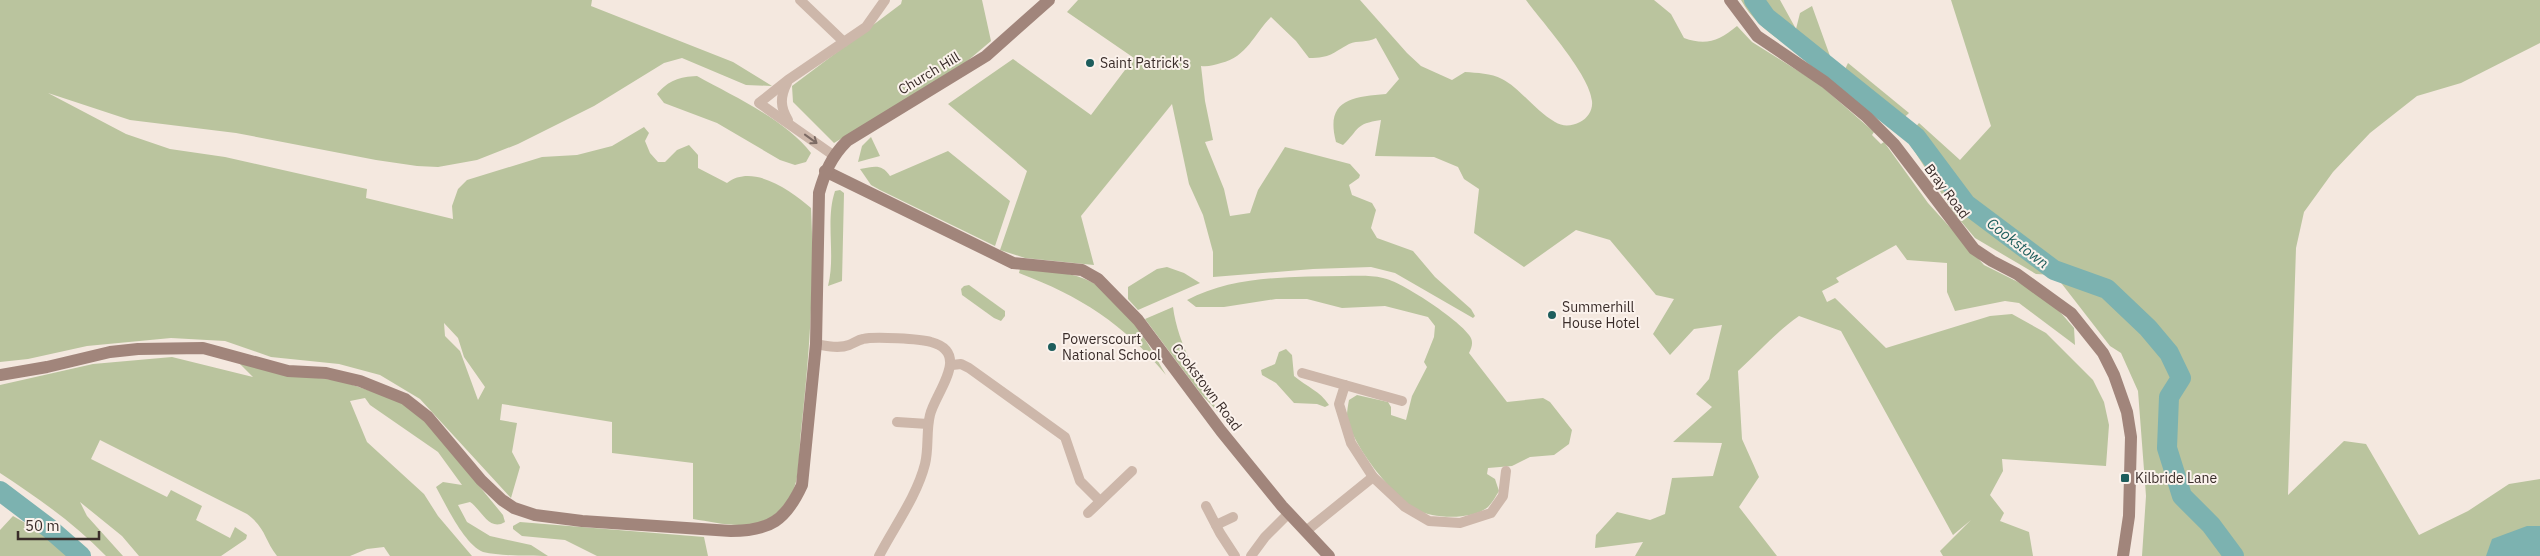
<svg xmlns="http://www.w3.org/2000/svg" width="2540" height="556" font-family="'IBM Plex Sans',sans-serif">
<rect width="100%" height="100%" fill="#f4e8df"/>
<g fill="#bac49e" fill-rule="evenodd">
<path d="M0,0H592L591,6L733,62L772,86L746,85L682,58L664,63L594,106L518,144L477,160L438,167L417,166L376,160L236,133L130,120L48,93L126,134L170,149L225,157L367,189L366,198L453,219L452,206L458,189L467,180L542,157L577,155L612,146L644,127L649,133L645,141L650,153L658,162H665L677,150L689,145L698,155V168L727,183C753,163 791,191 811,208C815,282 809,358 801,431C799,447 800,474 794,488C791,497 782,509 774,515C751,532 719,523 693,519V463L612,453V422L502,404L500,420L517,423L512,452L520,467L511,498L420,399L380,375L339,364L271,357L225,341L171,338L87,346L28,359L0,362ZM444,323L458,338L464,357L485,387L478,400L460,351L445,336Z"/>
<polygon points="902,0 982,0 991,41 959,68 834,143 793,102 792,86 901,4"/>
<path d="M1078,0H1360L1407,53L1421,66L1452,80L1465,72C1477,73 1491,73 1502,79C1520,88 1535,111 1555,122C1563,127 1572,126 1580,122C1588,118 1593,110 1592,101C1590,75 1543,23 1526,0H1654L1671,14L1684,38C1706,46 1719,41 1737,26L1752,42L1819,84L1874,132L1872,135L1881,144L1884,142L1928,203L1984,265L2022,284L2054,305L2074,328L2075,345L2019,303L2005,301L1955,311L1947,292V263L1907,260L1896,245L1836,278L1839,282L1822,291L1827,302L1835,298L1886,348L1990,316L2012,314L2046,333L2093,380L2104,402L2109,425L2106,466L2002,459L2003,471L1990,495L2004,513L2000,521L2029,532L2033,556H1943L1940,551L1971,520L1953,535L1841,331L1799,316C1775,333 1759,352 1738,371L1742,439L1759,477L1739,507L1777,556H1635L1643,542L1595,548L1596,535L1617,512L1650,520L1665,514L1672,478L1713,476L1722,443L1673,442L1712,407L1696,394L1709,379L1722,325L1694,329L1670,355L1653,334L1674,299L1656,295L1610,240L1576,230L1524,267L1474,233L1479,189L1464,179L1458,167L1434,157L1375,156L1381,120C1354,124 1360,129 1343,145L1336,142C1325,100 1351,97 1386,94L1399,79L1376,38C1367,43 1358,40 1349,44C1332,53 1331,58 1309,58L1296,41L1271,17C1254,34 1247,57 1221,63C1214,65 1208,67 1201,66L1205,101L1213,140L1205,142L1224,189L1230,216L1250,213L1258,190L1285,147L1350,164L1360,175L1359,178L1349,185L1352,195L1372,203L1376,210L1371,228L1377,238L1413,251L1435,277L1471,309L1475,316L1473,318L1395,273L1371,267L1313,269L1213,277V252L1203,215L1189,184L1172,104L1081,216L1094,265L1025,258L1000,250L1027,171L948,104L1013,59L1091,115L1134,58L1067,12Z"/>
<path d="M1741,0H1780L1796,29L1800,13L1812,6L1830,56L1799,41L1792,49C1772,35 1753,22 1741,0Z"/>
<polygon points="1951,0 2540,0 2540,43 2461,83 2417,96 2370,133 2333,172 2304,212 2296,248 2288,495 2344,441 2366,444 2419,535 2468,511 2509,484 2540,479 2540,556 2142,556 2146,496 2138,391 2121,353 2110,346 2055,275 2036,274 1975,238 1954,213 1906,138 1919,123 1960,160 1991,126"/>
<polygon points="1848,63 1909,113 1896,125 1891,125 1840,80"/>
<path d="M697,76C733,96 786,120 811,153L806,162L795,165L780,160L717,123L664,103L657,94C669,80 679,77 697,76Z"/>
<polygon points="871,137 880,156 858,162 862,146"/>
<path d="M948,151L1010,201L995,246L880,190L871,185L860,169C874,167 881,163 890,176Z"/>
<path d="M840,190L844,193L842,281L828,286C836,255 825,221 835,191Z"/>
<polygon points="1167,267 1184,273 1200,283 1138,310 1128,299 1128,287 1157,269"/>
<path d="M1020,269C1041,271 1065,271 1085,279C1122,294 1147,342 1166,375C1124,324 1080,296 1019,273Z"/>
<path d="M1344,276C1356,276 1371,275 1383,278C1401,281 1459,320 1469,335C1474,341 1472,347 1469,353L1507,402L1543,398L1550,402L1572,430L1569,444L1554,455L1530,457L1512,466L1488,468L1487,474L1495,479L1499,491C1496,496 1492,503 1488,507C1473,520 1434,519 1417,510C1394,498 1349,442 1347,415C1347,411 1348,405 1349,400L1357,395L1388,402L1391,407V415L1406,420L1412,396L1427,367L1424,362L1434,337L1435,326L1428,317L1385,306L1342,308L1307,299H1276L1224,307H1196L1187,300C1234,275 1293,277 1344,276Z"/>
<polygon points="969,285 1005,311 1005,316 1001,321 994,318 962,295 961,289 964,286"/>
<path d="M1173,307C1178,346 1200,379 1219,413L1201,394L1145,319Z"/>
<path d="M1286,349L1292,355L1294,376C1307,387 1320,391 1329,405L1325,407L1317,404L1294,403L1276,383L1262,375L1261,370L1275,364L1279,352Z"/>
<path d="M172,357L253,377L239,363L274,372L341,381L400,401L420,414L503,515L505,522C489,532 481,509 470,502L458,505L467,522L490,536L531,545L548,556C529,556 501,556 483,552C464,544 446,505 436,487L443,482L462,485L438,452L370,405L365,398L350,401L367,442L424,494L438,516L472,556H390L384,547L367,549L350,556H277C264,539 266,528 247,514L100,440L91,459L167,497L171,490L202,506L196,520L230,538L235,527L247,535L246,539L221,556H139L122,536L80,502L87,516L123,556H106C74,523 38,498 0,473V385L93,364Z"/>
<polygon points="13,516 83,556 0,556 0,530"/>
<polygon points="520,522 704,537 708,556 597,556 565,540 522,536 513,529 513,526"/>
</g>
<polygon fill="#7cb2b0" points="2527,526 2540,526 2540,556 2486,556 2492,539"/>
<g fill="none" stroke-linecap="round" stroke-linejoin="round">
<g stroke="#7cb2b0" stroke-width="20">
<polyline points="1754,0 1766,17 1916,137 1966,204 2054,270 2107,289 2148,328 2169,353 2181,378 2169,397 2167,448 2182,496 2211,525 2234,556"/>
<polyline points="0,491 49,528 81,556"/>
</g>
<g stroke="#cdb7aa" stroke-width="10">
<polyline points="800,0 844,42"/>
<path d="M787,83C780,97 780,107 788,120"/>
<polyline points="833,155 759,103 788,80 866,27 885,0"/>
<path d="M816,344C826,346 839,349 849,345C854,343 858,340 863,339C874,336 921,339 931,342C972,353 935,393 930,415C926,431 929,448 925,464C917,496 894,527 879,556"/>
<polyline points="952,365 961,364 969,368 1065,437 1080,481 1100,501"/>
<polyline points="1302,373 1402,401"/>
<polyline points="1345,385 1339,404 1351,443 1373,477"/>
<polyline points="897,422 928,424"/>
<polyline points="1206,506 1220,533 1235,556"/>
<polyline points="1088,513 1132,471"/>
<polyline points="1216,525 1233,517"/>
<polyline points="1306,531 1373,477 1405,507 1429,521 1460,523 1491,513 1503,496 1506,471"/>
<polyline points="1251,556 1265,537 1289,513"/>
</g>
<g stroke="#a1857b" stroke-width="12">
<polyline points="1730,0 1757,36 1825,82 1867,117 1894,144 1974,249 1992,261 2017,274 2071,313 2103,353 2114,375 2127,412 2131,437 2129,516 2123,556"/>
<polyline points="825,171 1013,263 1082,270 1098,279 1138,320 1221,431 1282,506 1329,556"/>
<path d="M0,375L47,367L110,352L138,349L203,348L288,371L326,373L360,381L405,399L428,417L481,480L502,500L514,508L535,515L582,521L731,531C770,531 786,520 802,485L816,344L819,193C825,172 831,157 847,141L986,56L1049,0"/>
</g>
</g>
<defs><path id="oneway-shaft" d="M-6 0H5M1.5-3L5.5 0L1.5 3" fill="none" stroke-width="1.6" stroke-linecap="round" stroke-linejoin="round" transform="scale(1.25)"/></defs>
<use stroke="#7c6b64" href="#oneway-shaft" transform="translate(811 139) rotate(36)"/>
<g fill="#1d5d5c" stroke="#fbf2ec" stroke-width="2">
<circle cx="1090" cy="63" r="5"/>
<circle cx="1552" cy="315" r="5"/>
<circle cx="1052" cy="347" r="5"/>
<rect x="2120" y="473" width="10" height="10" rx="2.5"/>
</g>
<g text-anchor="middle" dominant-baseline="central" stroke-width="4" stroke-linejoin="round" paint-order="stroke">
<g font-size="14" fill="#3a2d2a" stroke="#fbf2ec" text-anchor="start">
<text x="1100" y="63">Saint Patrick's</text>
<text x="1562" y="307">Summerhill<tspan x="1562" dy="16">House Hotel</tspan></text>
<text x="1062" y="339">Powerscourt<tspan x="1062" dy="16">National School</tspan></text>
<text x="2135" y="478">Kilbride Lane</text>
</g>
<g font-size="14" fill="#3a2d2a" stroke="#fbf2ec">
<text transform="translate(929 73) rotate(-31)">Church Hill</text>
<text transform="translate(1947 191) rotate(53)">Bray Road</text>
<text transform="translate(1207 387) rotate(53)">Cookstown Road</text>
</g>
<g font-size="15" font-style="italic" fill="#1d5d5c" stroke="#fbf2ec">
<text transform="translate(2018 243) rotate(37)">Cookstown</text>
</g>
</g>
<path d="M18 531v8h81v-8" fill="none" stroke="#3a2d2a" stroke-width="2.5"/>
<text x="25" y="531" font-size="15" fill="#3a2d2a" stroke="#fbf2ec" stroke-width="4" paint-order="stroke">50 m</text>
</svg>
